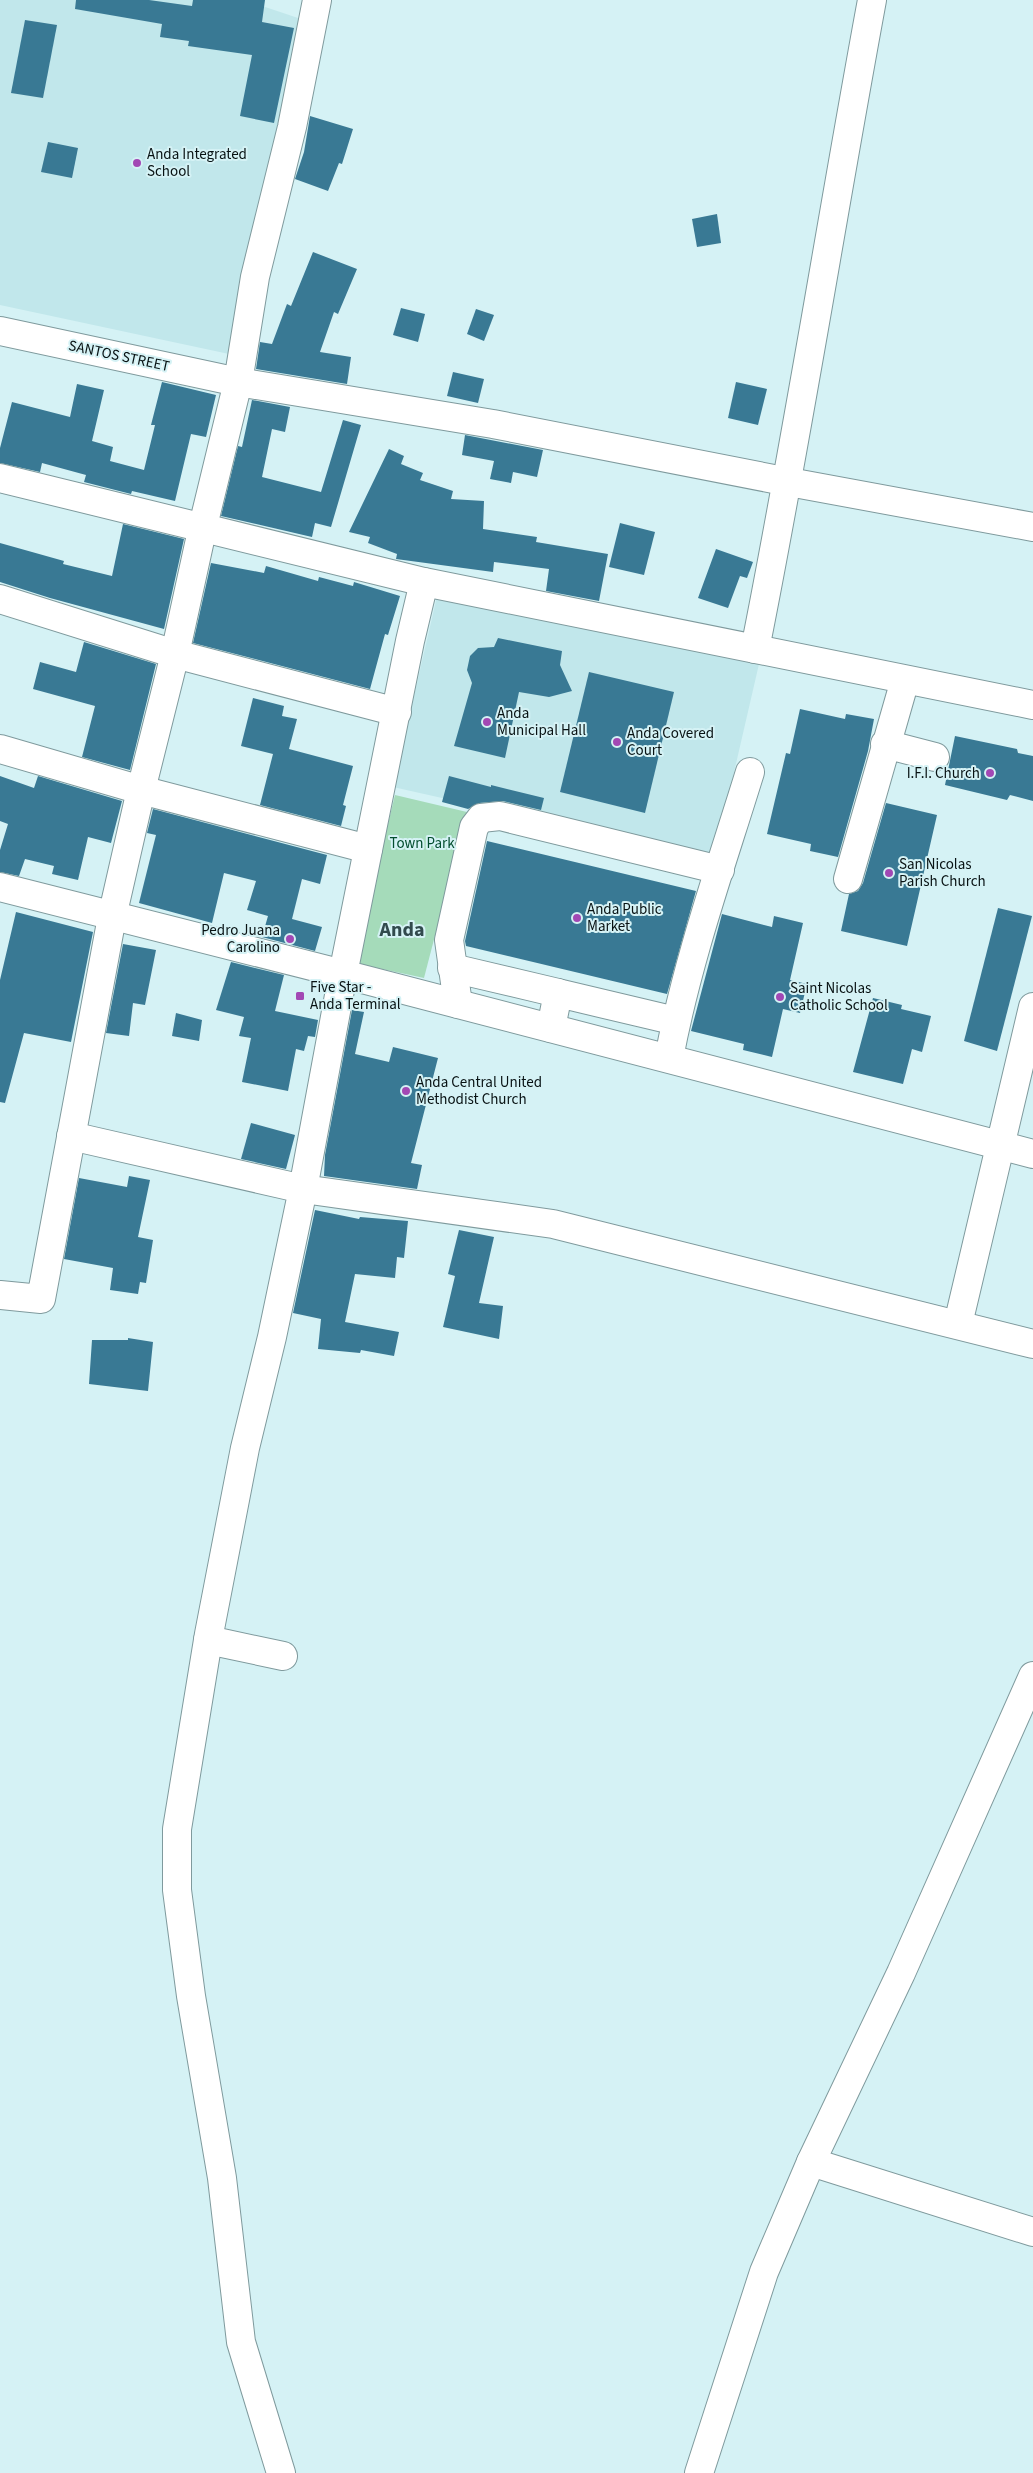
<svg xmlns="http://www.w3.org/2000/svg" width="1033" height="2473" font-family="'Source Sans 3',sans-serif">
<rect width="100%" height="100%" fill="#d5f2f5"/>
<g fill="#c1e7eb">
<polygon points="0,0 244,0 307,21 229,354 0,305"/>
<polygon points="438,592 759,664 714,859 393,787"/>
</g>
<polygon fill="#a5dbba" points="395,795 467,812 424,978 354,963"/>
<g fill="#397994">
<polygon points="76,0 149,0 192,6 193,0 265,0 262,22 294,28 274,123 240,116 252,55 188,46 189,41 160,37 162,24 75,9"/>
<polygon points="25,20 57,25 43,98 11,93"/>
<polygon points="310,116 353,129 342,164 339,163 328,191 295,179 304,152"/>
<polygon points="48,142 78,148 72,178 41,172"/>
<polygon points="717,214 721,243 697,247 692,219"/>
<polygon points="313,252 357,269 338,314 334,312 320,352 351,357 347,384 256,369 260,342 272,344 287,304 291,306"/>
<polygon points="401,308 425,314 418,342 393,335"/>
<polygon points="476,309 494,315 484,341 467,334"/>
<polygon points="453,372 484,379 478,403 447,396"/>
<polygon points="162,382 216,395 206,437 191,434 175,501 132,491 131,494 84,482 86,475 42,463 40,472 0,463 0,448 12,402 70,417 77,384 104,390 92,441 113,447 110,461 144,470 155,425 151,425"/>
<polygon points="736,382 767,389 758,425 728,418"/>
<polygon points="252,400 290,407 285,432 272,429 262,477 321,492 343,420 361,425 331,527 315,523 312,537 221,516 238,446 242,447"/>
<polygon points="465,435 543,450 537,477 513,472 511,483 490,479 494,461 462,455"/>
<polygon points="389,449 404,456 401,464 423,473 420,480 453,491 451,499 484,501 483,529 537,537 536,542 608,554 599,601 546,591 549,569 494,562 493,572 396,559 397,554 368,543 370,537 349,532"/>
<polygon points="620,523 655,532 644,575 609,567"/>
<polygon points="123,524 184,539 164,629 50,598 0,582 0,543 64,561 63,564 112,576"/>
<polygon points="716,549 753,562 747,578 740,576 728,608 698,598"/>
<polygon points="211,563 264,573 266,566 318,581 319,577 353,586 354,582 400,596 388,635 385,634 370,689 193,643"/>
<polygon points="498,638 562,651 560,665 572,691 549,697 519,692 505,758 454,746 472,683 467,670 470,656 478,648 494,647"/>
<polygon points="84,642 156,664 130,770 82,757 95,706 33,689 40,662 76,672"/>
<polygon points="589,672 674,692 645,813 560,792"/>
<polygon points="253,698 284,706 282,716 297,719 289,749 353,766 343,805 346,806 341,826 260,805 273,754 241,746"/>
<polygon points="800,709 845,719 846,714 874,719 868,751 838,857 810,851 811,844 767,834 786,753 790,754"/>
<polygon points="955,736 1017,749 1018,753 1033,756 1033,801 1010,795 1007,800 945,785"/>
<polygon points="0,776 34,788 38,776 122,801 111,843 88,837 78,880 52,874 54,866 25,859 19,876 0,872 0,850 8,824 0,821"/>
<polygon points="449,776 491,787 491,785 544,798 541,810 503,801 479,803 468,809 442,802"/>
<polygon points="886,803 937,815 907,946 841,931 849,894 858,891 863,883"/>
<polygon points="153,809 327,855 320,884 302,879 292,919 322,927 315,951 262,937 268,916 247,910 256,881 224,873 212,923 139,903 156,835 147,833"/>
<polygon points="487,841 696,891 667,994 466,946 465,941"/>
<polygon points="998,908 1032,916 997,1051 964,1041"/>
<polygon points="16,912 93,932 71,1042 24,1033 5,1103 0,1102 0,980"/>
<polygon points="722,914 772,927 774,916 803,923 790,980 807,984 800,1013 783,1009 772,1057 743,1050 744,1044 691,1031"/>
<polygon points="123,944 156,950 145,1005 133,1003 129,1036 106,1033"/>
<polygon points="231,962 284,975 275,1011 318,1020 315,1037 308,1036 304,1051 296,1049 288,1091 242,1082 251,1038 239,1036 244,1017 216,1010"/>
<polygon points="873,998 902,1005 901,1009 931,1016 922,1052 912,1049 903,1084 853,1072"/>
<polygon points="352,1010 364,1012 355,1054 389,1062 393,1047 438,1058 411,1163 422,1165 417,1189 324,1176 325,1155"/>
<polygon points="176,1013 202,1020 199,1041 172,1036"/>
<polygon points="251,1123 295,1135 286,1169 241,1159"/>
<polygon points="129,1176 150,1180 138,1237 153,1240 146,1283 140,1282 138,1294 110,1290 113,1268 64,1259 79,1178 127,1187"/>
<polygon points="315,1210 359,1219 360,1217 408,1221 404,1258 397,1257 395,1278 355,1274 345,1322 399,1332 394,1356 361,1350 360,1353 318,1349 321,1319 293,1313"/>
<polygon points="459,1230 494,1237 479,1303 503,1306 499,1339 443,1327 455,1276 448,1274"/>
<polygon points="128,1338 153,1342 148,1391 89,1384 92,1340 128,1340"/>
</g>
<g fill="none" stroke-linecap="round" stroke-linejoin="round">
<defs>
<g id="minor">
<polyline points="0,331 238,382 255,277 292,127 317,0"/>
<polyline points="424,582 1033,705"/>
<polyline points="0,599 175,654 397,712"/>
<path d="M755,649C798,434 832,216 872,0"/>
<polyline points="885,744 935,757"/>
<polyline points="0,749 141,790 368,849"/>
<polyline points="848,879 905,680"/>
<polyline points="0,887 343,974 303,1189 272,1337 245,1448 209,1634 177,1829 177,1890 191,1996 222,2178 241,2342 281,2473"/>
<polyline points="452,968 558,993"/>
<polyline points="458,1004 449,940 474,827 481,818 500,816 720,870"/>
<polyline points="551,1028 558,993 676,1021"/>
<path d="M669,1058C687,961 721,866 750,772"/>
<polyline points="71,1136 303,1189 553,1224 1033,1344"/>
<polyline points="0,1295 41,1299 112,917 141,790 175,654 203,526 238,382 493,424 789,482 1033,527"/>
<polyline points="958,1324 1033,1007"/>
<polyline points="208,1640 283,1656"/>
<polyline points="811,2162 1033,2232"/>
<polyline points="699,2473 764,2272 811,2162 901,1973 1033,1676"/>
</g>
<polyline id="major" points="0,478 424,582 410,641 343,974 1033,1154"/>
</defs>
<use href="#minor" stroke="#7f9a9d" stroke-width="30"/>
<use href="#major" stroke="#7f9a9d" stroke-width="30"/>
<use href="#minor" stroke="#fff" stroke-width="28"/>
<use href="#major" stroke="#fff" stroke-width="28"/>
</g>
<g fill="#a248b4" stroke="#d5f2f5" stroke-width="2">
<circle cx="137" cy="163" r="5"/>
<circle cx="487" cy="722" r="5"/>
<circle cx="617" cy="742" r="5"/>
<circle cx="990" cy="773" r="5"/>
<circle cx="889" cy="873" r="5"/>
<circle cx="577" cy="918" r="5"/>
<circle cx="290" cy="939" r="5"/>
<rect x="295" y="991" width="10" height="10" rx="2.5"/>
<circle cx="780" cy="997" r="5"/>
<circle cx="406" cy="1091" r="5"/>
</g>
<g text-anchor="middle" dominant-baseline="central" stroke-width="4" stroke-linejoin="round" paint-order="stroke">
<g font-size="15" fill="#081213" stroke="#d5f2f5" text-anchor="start">
<text x="147" y="154">Anda Integrated<tspan x="147" dy="17">School</tspan></text>
<text x="497" y="713">Anda<tspan x="497" dy="17">Municipal Hall</tspan></text>
<text x="627" y="733">Anda Covered<tspan x="627" dy="17">Court</tspan></text>
<text x="980" y="773" text-anchor="end">I.F.I. Church</text>
<text x="899" y="864">San Nicolas<tspan x="899" dy="17">Parish Church</tspan></text>
<text x="587" y="909">Anda Public<tspan x="587" dy="17">Market</tspan></text>
<text x="280" y="930" text-anchor="end">Pedro Juana<tspan x="280" dy="17">Carolino</tspan></text>
<text x="310" y="987">Five Star -<tspan x="310" dy="17">Anda Terminal</tspan></text>
<text x="790" y="988">Saint Nicolas<tspan x="790" dy="17">Catholic School</tspan></text>
<text x="416" y="1082">Anda Central United<tspan x="416" dy="17">Methodist Church</tspan></text>
</g>
<g font-size="15" fill="#081213" stroke="#d5f2f5">
<text transform="translate(119 356) rotate(12)">SANTOS STREET</text>
</g>
<g font-size="15" fill="#034d2e" stroke="#d5f2f5">
<text x="422" y="843">Town Park</text>
</g>
<g font-size="20" font-weight="bold" fill="#314a4d" stroke="#d5f2f5">
<text x="402" y="930">Anda</text>
</g>
</g>
</svg>
